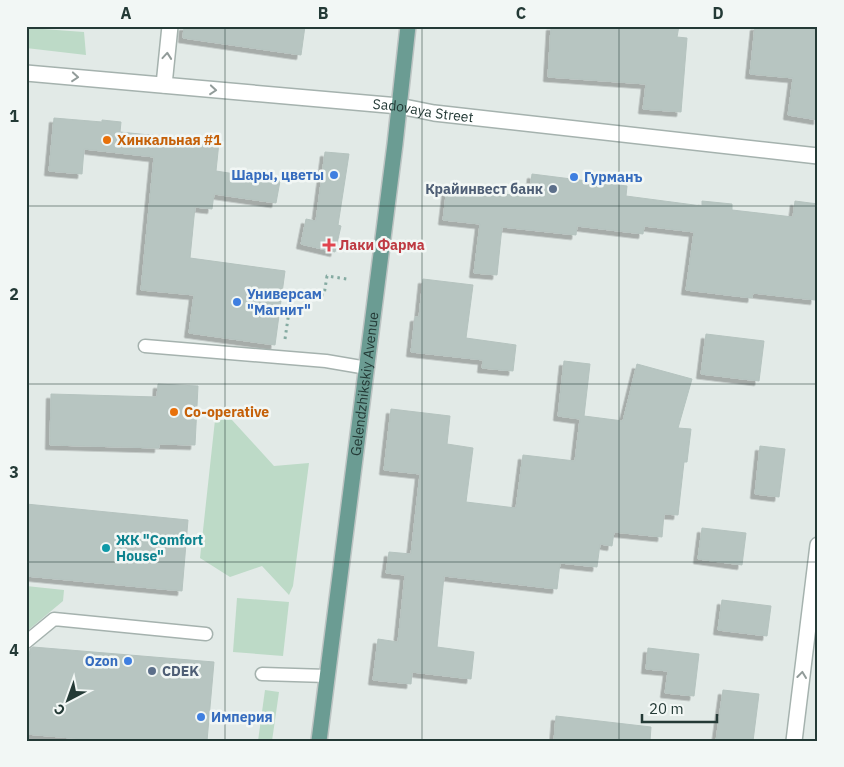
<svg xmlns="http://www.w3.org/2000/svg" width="844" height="767" font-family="'IBM Plex Sans',sans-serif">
<defs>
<filter id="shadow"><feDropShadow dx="-4.5" dy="4.5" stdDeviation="0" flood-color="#0004"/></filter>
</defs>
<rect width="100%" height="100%" fill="#e2eae7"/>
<g fill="#bddac7">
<polygon points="26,26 43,26 43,29 84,32 86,55 26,48"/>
<polygon points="215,420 232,420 274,466 309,463 293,586 289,595 262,566 230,577 200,558"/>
<polygon points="26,586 64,590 63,601 26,632"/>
<polygon points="237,598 289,602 283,656 233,652"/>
<polygon points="265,690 279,692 272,741 258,741"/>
</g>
<g fill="#b7c5c1" stroke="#b5c3bf" filter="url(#shadow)">
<polygon points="184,26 305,26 301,55 183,38"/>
<polygon points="551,26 679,26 677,37 687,38 681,112 643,109 646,84 548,77"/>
<polygon points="755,26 818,26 818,120 788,115 793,78 750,74"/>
<polygon points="54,118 102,122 102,120 121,122 120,132 219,142 216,171 280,181 276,203 214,194 212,209 195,207 190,258 285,271 275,345 189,333 194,295 141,290 154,157 84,149 82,174 49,171"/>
<polygon points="325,152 349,154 338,225 341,226 335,252 301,244 306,219 316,221"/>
<polygon points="532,174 627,186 626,196 702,206 702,201 732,204 732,210 793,217 795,201 818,204 818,274 815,300 753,293 752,298 686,290 694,232 644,226 643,234 577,226 576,235 502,227 497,275 474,273 480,224 443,220 447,187 529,197"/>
<polygon points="423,279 473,285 466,338 516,345 513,371 482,368 483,360 411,352 415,317 419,317"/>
<polygon points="706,334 764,341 759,381 701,374"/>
<polygon points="564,361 590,364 584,416 623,421 637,364 692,379 678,428 691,429 687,462 684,462 678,515 664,514 662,537 614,532 612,546 600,544 597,567 560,563 557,589 444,576 437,647 474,652 471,679 412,672 411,684 373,680 378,639 398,642 405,575 386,573 389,552 411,554 420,474 384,470 391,409 450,416 447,444 473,448 466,502 516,508 523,455 575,461 580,419 558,416"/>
<polygon points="158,384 198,386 195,445 159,444 159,448 50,445 51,394 157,397"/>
<polygon points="760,446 785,449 779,497 755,494"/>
<polygon points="26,504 188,520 182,591 26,576"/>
<polygon points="702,528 746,533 742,565 698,559"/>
<polygon points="722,600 771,606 767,636 718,630"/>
<polygon points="33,647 214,662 207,741 106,741 26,734 26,700 30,649"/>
<polygon points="648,648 699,654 694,696 665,693 668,671 646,669"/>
<polygon points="723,690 759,694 753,741 716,741"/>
<polygon points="556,716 651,727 650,741 554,741"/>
</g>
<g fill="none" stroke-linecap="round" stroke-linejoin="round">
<defs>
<g id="lane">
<polyline points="145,346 326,361 367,368"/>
<polyline points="26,642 54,619 206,634"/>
<polyline points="262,674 327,676"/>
</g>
<g id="street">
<path id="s1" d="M26,73L399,106L434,113L818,156"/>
<polyline points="164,85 170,26"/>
<polyline points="794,741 818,545"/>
</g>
<g id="primary">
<path id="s2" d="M319,741L395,144L408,26"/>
</g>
</defs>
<use href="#lane" stroke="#a5b2ae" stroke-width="15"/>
<use href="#street" stroke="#a5b2ae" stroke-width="18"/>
<use href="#primary" stroke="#bdc4c3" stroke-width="18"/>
<polyline stroke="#85aba2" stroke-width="3" stroke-dasharray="2.5 4" stroke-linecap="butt" points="285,339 292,291 324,295 327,276 347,279"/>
<use href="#lane" stroke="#fff" stroke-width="12"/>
<use href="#street" stroke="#fff" stroke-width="15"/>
<use href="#primary" stroke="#6b9c93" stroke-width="15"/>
</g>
<defs><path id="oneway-chevron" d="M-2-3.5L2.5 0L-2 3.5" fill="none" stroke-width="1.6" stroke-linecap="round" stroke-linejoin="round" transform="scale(1.25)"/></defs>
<g stroke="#929c9a">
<use href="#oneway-chevron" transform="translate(167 56) rotate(-85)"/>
<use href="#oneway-chevron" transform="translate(75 77) rotate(5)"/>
<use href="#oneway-chevron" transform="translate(213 90) rotate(5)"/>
<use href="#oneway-chevron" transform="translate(802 675) rotate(-83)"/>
</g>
<path fill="none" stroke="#243a36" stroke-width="1" stroke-opacity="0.55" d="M225,26V741M422,26V741M619,26V741M26,206H818M26,384H818M26,562H818"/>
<g fill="#e8710a" stroke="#f2f7f5" stroke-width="2">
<circle cx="107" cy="140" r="5"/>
<circle cx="174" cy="412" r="5"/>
</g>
<g fill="#3f7fe0" stroke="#f2f7f5" stroke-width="2">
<circle cx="334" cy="175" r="5"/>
<circle cx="574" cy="177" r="5"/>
<circle cx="237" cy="302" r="5"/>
<circle cx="128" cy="661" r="5"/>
<circle cx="201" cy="717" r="5"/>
</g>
<g fill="#5c6f8a" stroke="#f2f7f5" stroke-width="2">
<circle cx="553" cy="189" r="5"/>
<circle cx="152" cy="671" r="5"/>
</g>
<path fill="#e0444e" stroke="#f2f7f5" stroke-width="2" d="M326.5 237.5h5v5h5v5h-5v5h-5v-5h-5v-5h5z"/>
<circle fill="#0f9aa8" stroke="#f2f7f5" stroke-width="2" cx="106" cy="548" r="5"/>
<g text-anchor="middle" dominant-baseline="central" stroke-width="5" stroke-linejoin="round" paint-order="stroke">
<g font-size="14" fill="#243a36" stroke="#f2f7f5">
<text stroke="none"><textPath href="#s1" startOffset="399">Sadovaya Street</textPath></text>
<text stroke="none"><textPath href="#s2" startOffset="360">Gelendzhikskiy Avenue</textPath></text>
</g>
<g font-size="14" font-weight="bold" fill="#c56008" stroke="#f2f7f5" text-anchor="start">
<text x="117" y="140">Хинкальная #1</text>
<text x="184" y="412">Co-operative</text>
</g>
<g font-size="14" font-weight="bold" fill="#366cbe" stroke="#f2f7f5" text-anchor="start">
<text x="324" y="175" text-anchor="end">Шары, цветы</text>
<text x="584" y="177">Гурманъ</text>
<text x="247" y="294">Универсам<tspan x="247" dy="16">"Магнит"</tspan></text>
<text x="118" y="661" text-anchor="end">Ozon</text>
<text x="211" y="717">Империя</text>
</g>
<g font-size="14" font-weight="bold" fill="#4e5e75" stroke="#f2f7f5" text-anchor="end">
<text x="543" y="189">Крайинвест банк</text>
<text x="162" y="671" text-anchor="start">CDEK</text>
</g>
<g font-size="14" font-weight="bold" fill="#be3a42" stroke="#f2f7f5" text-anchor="start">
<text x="339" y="245">Лаки Фарма</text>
</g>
<g font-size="14" font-weight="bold" fill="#0d838f" stroke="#f2f7f5" text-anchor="start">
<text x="116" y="540">ЖК "Comfort<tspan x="116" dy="16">House"</tspan></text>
</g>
</g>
<rect width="844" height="767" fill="none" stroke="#f2f7f5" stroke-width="55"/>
<g transform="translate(68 700) rotate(221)" stroke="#f2f7f5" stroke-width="4" paint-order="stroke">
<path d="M0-4L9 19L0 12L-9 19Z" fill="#243a36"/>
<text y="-8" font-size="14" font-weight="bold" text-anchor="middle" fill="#243a36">С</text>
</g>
<path d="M642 714v8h75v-8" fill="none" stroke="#243a36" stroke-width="2.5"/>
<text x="649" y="714" font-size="15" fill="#243a36" stroke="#f2f7f5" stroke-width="4" paint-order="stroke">20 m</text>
<rect x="28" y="28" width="788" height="712" fill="none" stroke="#243a36" stroke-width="2"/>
<g font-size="16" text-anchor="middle" font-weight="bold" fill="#243a36">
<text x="126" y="19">A</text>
<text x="323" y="19">B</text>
<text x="521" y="19">C</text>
<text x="718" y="19">D</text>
<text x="14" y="122">1</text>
<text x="14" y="300">2</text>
<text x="14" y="478">3</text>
<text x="14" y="656">4</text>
</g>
</svg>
